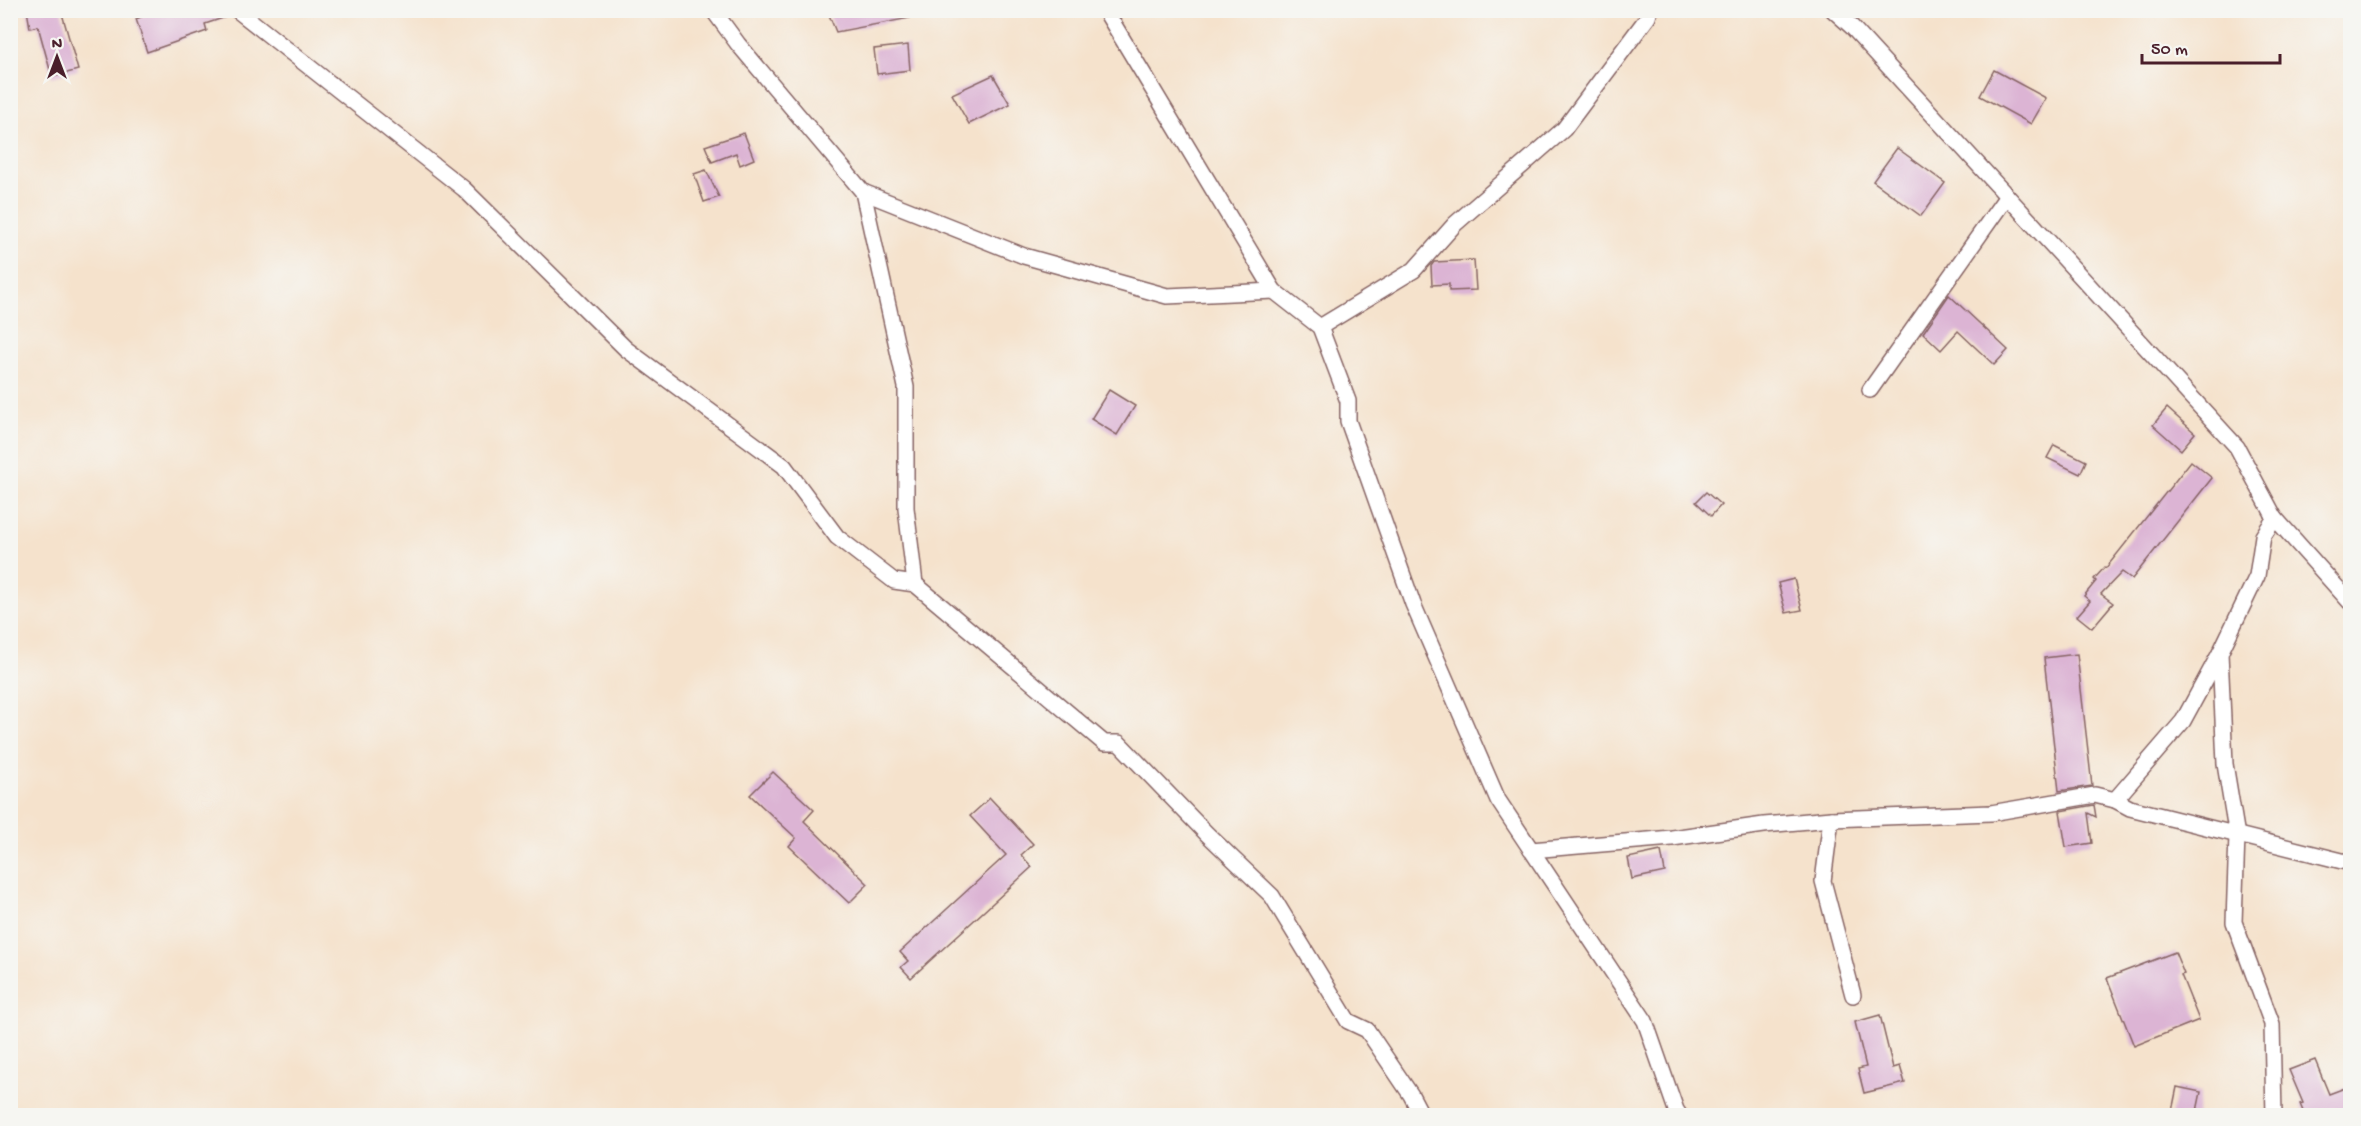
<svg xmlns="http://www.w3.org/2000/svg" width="2361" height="1126" font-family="'Gochi Hand',sans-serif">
<rect width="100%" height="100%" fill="#f6f6f2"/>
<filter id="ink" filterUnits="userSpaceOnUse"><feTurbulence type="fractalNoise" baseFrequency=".0167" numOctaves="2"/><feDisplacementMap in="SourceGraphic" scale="12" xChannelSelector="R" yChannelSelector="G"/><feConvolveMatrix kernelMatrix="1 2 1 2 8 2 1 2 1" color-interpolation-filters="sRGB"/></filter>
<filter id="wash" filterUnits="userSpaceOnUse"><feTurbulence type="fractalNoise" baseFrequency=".008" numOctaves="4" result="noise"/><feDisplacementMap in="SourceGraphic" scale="24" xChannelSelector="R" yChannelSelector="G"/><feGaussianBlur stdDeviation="1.35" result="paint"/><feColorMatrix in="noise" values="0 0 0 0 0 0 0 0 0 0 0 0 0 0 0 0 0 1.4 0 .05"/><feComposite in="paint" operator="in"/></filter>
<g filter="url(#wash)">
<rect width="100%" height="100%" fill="#f5e2cc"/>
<g id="blocks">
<g fill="#dcb4d4">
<polygon points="27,10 61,10 78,70 52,77 38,26 30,28"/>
<polygon points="157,10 228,10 229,16 205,24 207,31 147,52 136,19"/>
<polygon points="827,10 910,10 910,18 836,32"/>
<polygon points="908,45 910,70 877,74 874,49"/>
<polygon points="1994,70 2046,98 2031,124 1980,96"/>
<polygon points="993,75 1010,104 969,124 952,94"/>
<polygon points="744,133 754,159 740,165 736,153 712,162 705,146"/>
<polygon points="1897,148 1945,183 1921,216 1873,181"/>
<polygon points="706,170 719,197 704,202 694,174"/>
<polygon points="1474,260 1476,290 1449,291 1449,284 1432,285 1431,266 1434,262"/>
<polygon points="1949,295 2008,350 1994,365 1958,331 1941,350 1923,333"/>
<polygon points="1109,390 1135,406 1117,435 1091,419"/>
<polygon points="2167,408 2195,433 2181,450 2153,425"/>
<polygon points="2054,445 2086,461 2080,474 2047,458"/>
<polygon points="2191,461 2212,478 2132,579 2122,572 2101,594 2113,603 2092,628 2077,616 2090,601 2084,596 2096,581 2094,579 2105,567 2106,568"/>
<polygon points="1706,492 1721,505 1711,516 1696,502"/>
<polygon points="1794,579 1802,610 1786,613 1778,583"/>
<polygon points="2077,654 2092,786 2059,791 2044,658"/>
<polygon points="773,772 814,810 804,821 868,884 849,903 789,846 796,838 750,795"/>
<polygon points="990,798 1033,844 1021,855 1032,867 911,978 901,967 908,961 900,952 1006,855 970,816"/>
<polygon points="2094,805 2096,817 2088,813 2092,843 2066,847 2060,811"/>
<polygon points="1661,851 1665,872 1632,879 1628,858"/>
<polygon points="2175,952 2184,974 2181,975 2199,1020 2134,1046 2107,978"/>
<polygon points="1880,1015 1893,1068 1900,1066 1905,1083 1864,1093 1858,1069 1866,1067 1855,1022"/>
<polygon points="2315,1060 2329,1094 2350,1086 2350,1116 2305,1116 2300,1104 2303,1103 2289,1070"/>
<polygon points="2177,1087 2201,1092 2196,1116 2171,1116"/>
</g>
</g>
</g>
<g filter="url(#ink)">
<use href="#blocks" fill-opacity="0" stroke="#866363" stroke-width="1.5"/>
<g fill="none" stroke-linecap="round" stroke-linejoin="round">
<defs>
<g id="street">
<polyline points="237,10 464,189 626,349 784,466 837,537 894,581 915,584 1104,743 1119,743 1207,834 1272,896 1348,1021 1367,1030 1411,1095 1422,1116"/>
<polyline points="713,10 738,44 863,192 906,387 906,508 915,584"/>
<polyline points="1105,10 1274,291 1320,327 1348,401 1348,421 1413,604 1498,800 1645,1021 1676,1110 1680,1116"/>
<polyline points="1833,10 1852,27 2007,196"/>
<polyline points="863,192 1024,256 1167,296 1274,291"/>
<polyline points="1320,327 1414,270 1455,224 1564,129 1648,17 1650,10"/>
<polyline points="1870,390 2007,196 2237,447 2275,518 2350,602"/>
<polyline points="2220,653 2225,764 2237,836 2234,922 2272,1024 2274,1116"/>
<polyline points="2115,800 2183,721 2220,653 2257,576 2263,536 2275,518"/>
<polyline points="1831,819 1823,881 1853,995"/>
<polyline points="1531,850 1672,838 1764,825 1831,819 1991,813 2095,795 2115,800 2130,808 2350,863"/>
</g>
</defs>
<use href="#street" stroke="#866363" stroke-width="18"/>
<use href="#street" stroke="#fff" stroke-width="15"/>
</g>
</g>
<rect width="2361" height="1126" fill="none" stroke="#f6f6f2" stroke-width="36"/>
<g transform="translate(57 57)" stroke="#f6f6f2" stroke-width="4.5" paint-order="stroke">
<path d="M0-4.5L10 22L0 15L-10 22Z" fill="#4a1f2b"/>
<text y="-9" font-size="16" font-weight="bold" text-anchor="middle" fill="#4a1f2b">N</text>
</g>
<path d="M2142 54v9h138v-9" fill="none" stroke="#4a1f2b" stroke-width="3"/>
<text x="2151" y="54" font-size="18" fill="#4a1f2b" stroke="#f6f6f2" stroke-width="4.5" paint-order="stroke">50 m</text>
</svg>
